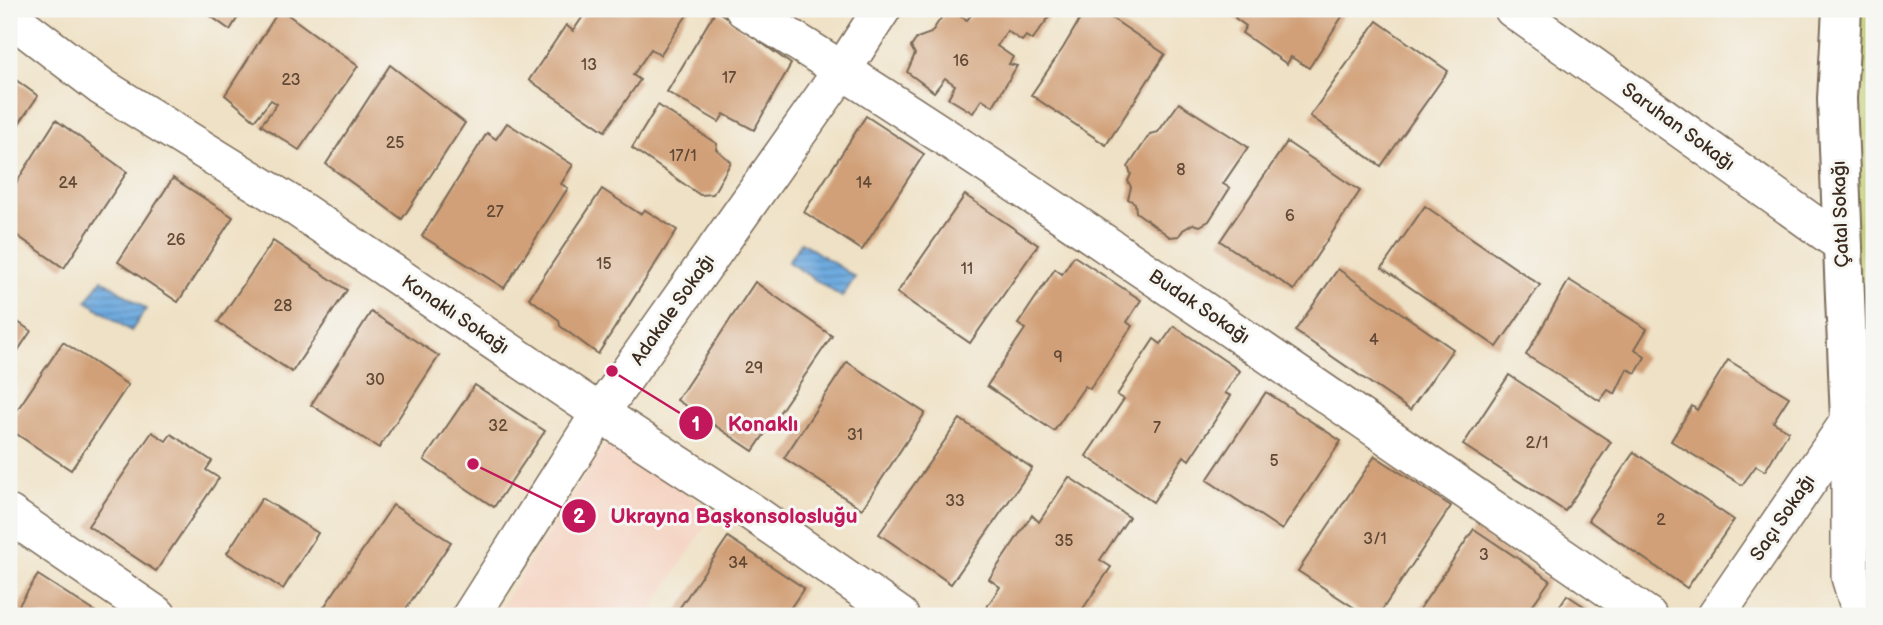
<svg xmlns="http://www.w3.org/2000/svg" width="1883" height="625" font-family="'Balsamiq Sans',sans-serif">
<defs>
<pattern id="water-rules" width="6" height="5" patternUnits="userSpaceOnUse" patternTransform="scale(1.75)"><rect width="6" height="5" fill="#6eaadf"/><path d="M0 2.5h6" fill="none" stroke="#5c8bb4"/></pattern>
</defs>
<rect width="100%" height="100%" fill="#f6f6f2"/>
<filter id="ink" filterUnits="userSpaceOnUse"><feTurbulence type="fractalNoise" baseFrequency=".0143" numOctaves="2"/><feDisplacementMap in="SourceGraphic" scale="14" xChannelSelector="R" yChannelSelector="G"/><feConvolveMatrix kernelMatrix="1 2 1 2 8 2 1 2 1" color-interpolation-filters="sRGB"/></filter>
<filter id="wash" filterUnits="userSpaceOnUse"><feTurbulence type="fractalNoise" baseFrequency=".00686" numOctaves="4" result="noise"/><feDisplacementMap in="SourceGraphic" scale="28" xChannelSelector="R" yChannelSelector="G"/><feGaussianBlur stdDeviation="1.57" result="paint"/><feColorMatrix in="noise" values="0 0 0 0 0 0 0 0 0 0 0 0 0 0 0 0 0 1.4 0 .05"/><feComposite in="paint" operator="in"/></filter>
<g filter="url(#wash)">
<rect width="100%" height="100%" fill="#efe1c5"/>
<polygon fill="#f5d3c1" points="610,438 713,514 648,616 495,616"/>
<polygon fill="#beca6c" stroke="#7c7a45" stroke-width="2" points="1859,9 1874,9 1874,437 1858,418 1852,243"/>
<g fill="url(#water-rules)" stroke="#546a7e" stroke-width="2">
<polygon points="801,242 855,277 842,297 788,262"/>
<polygon points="102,279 146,309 131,331 87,301"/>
</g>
<g id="blocks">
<g fill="#d1a078">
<polygon points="201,9 243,9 230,30"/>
<polygon points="280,9 358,66 299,150 261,125 277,104 271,100 255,120 225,95"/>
<polygon points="588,9 691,9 660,55 651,49 633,75 640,80 605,131 529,80 566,25 573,31"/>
<polygon points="947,9 967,20 973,13 966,9 1055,9 1032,40 1026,36 1022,41 1007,31 997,46 1013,57 1009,64 1017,66 993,106 982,99 973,113 948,98 955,85 945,78 934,92 907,72 915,54 911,47 917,38 931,33"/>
<polygon points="1086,9 1098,9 1165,54 1106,145 1031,95 1063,48"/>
<polygon points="1242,9 1347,9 1309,68 1291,57 1287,64 1242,33 1246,26 1235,18"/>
<polygon points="716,10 791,64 754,130 724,114 719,122 667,92"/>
<polygon points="1377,21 1448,71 1381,166 1310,116"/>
<polygon points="390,65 465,123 402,219 326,164"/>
<polygon points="9,75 38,96 9,138"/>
<polygon points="1179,103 1248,147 1223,184 1230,188 1209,221 1200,226 1193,224 1183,230 1179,236 1170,237 1136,212 1135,203 1128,199 1131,187 1128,181 1131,174 1128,167 1150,134 1158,132"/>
<polygon points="658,105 717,144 716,149 731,162 713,194 700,195 632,148"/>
<polygon points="866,116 924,154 862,250 804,212"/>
<polygon points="56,120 127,172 64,268 9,230 9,194"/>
<polygon points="507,123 573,165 561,184 568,188 504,288 422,236 487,133 496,139"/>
<polygon points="1287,142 1360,191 1294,290 1220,241"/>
<polygon points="173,178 233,217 178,302 118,262"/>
<polygon points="602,189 640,214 645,210 677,230 598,354 560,326 559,320 529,298"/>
<polygon points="965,195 1038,245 970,343 897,293"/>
<polygon points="1425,206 1540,285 1497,347 1382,268"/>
<polygon points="273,241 347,290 292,372 218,322"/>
<polygon points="1074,256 1141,300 1127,322 1132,326 1090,389 1085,386 1054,431 987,386 1025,329 1018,324 1055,269 1062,274"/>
<polygon points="1338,269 1453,349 1410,410 1295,331"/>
<polygon points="1569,280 1647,329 1635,349 1645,357 1636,373 1627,369 1615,394 1608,390 1600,401 1526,355"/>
<polygon points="755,282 832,336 753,451 677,400"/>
<polygon points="371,312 439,356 379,448 311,405"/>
<polygon points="9,316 31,331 9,364"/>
<polygon points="1174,326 1240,371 1225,393 1231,396 1189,460 1184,456 1153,502 1086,456 1124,399 1117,395 1154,339 1161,344"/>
<polygon points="63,342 128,385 71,470 9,429 9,422"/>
<polygon points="1728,360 1789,397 1773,422 1789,431 1765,471 1756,466 1742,485 1671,441 1692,406 1697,410"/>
<polygon points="847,362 925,413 862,509 784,458"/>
<polygon points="1509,375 1611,442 1565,511 1463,445"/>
<polygon points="475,385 545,431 494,507 424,460"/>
<polygon points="1266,392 1341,441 1282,530 1207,480"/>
<polygon points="960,419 1032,468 951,584 879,534"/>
<polygon points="152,432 166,441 171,434 212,461 206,470 219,478 156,571 88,526"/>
<polygon points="1634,452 1734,520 1687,588 1588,520"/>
<polygon points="1375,456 1451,506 1378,616 1367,616 1298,571"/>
<polygon points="1069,477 1129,517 1100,560 1111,567 1078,616 998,616 986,608 1000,587 989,579 1032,515 1039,522"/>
<polygon points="262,498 318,533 283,589 227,553"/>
<polygon points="393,505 451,542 401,616 318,616"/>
<polygon points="1474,529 1550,580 1525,616 1415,616"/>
<polygon points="728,537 804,588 785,616 674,616"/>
<polygon points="38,575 102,616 12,616"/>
<polygon points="1567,595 1599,616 1553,616"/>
</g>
</g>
</g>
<g filter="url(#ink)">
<use href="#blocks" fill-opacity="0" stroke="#7a6a58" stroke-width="2"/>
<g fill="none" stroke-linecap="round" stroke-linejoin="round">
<defs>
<g id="street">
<path d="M744,9C875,89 1002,174 1129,260C1303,377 1475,497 1648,616"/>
<polyline points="1513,9 1843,245"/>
<polyline points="9,16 102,87 294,206 600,413 753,513 900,616"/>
<polyline points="1850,420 1850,577 1862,616"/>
<polyline points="9,514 158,616"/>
<polyline points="471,616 600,413 843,69 882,9"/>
<polyline points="1716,616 1850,420"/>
</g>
<polyline id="secondary" points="1842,9 1837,99 1850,420"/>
</defs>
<use href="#street" stroke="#7a6a58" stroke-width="40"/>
<use href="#secondary" stroke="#7a6a58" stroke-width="42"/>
<use href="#street" stroke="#fff" stroke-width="37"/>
<use href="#secondary" stroke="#fff" stroke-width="38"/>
</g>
</g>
<g text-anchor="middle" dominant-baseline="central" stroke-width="6" stroke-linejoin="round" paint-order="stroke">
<g font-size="16" fill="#604834">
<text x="961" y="61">16</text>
<text x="589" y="65">13</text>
<text x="729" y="78">17</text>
<text x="291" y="80">23</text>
<text x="395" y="143">25</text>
<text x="683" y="156">17/1</text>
<text x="1181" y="170">8</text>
<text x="68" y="183">24</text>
<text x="864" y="183">14</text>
<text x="495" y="212">27</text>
<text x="1290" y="216">6</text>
<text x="176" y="240">26</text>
<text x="604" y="264">15</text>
<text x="967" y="269">11</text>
<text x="283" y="306">28</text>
<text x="1374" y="340">4</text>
<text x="1058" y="357">9</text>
<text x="754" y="368">29</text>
<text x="375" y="380">30</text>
<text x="498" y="426">32</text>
<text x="1157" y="428">7</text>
<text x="855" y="435">31</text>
<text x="1537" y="443">2/1</text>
<text x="1274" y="461">5</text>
<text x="955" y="501">33</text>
<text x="1661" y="520">2</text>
<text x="1375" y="539">3/1</text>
<text x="1064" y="541">35</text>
<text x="1484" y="555">3</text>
<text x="738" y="563">34</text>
</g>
<g font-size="19" fill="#3b2a1e" stroke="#f6f6f2">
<text transform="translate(1678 127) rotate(36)">Saruhan Sokağı</text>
<text transform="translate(1841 214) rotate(-92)">Çatal Sokağı</text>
<text transform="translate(1199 307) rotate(34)">Budak Sokağı</text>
<text transform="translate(673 310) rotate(-55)">Adakale Sokağı</text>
<text transform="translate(455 315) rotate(34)">Konaklı Sokağı</text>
<text transform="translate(1783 518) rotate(-56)">Saçı Sokağı</text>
</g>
</g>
<path fill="none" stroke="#c2185b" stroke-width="2.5" d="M612 371L696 423M473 464L579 516"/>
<g fill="#c2185b" stroke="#f6f6f2" stroke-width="2.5">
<circle cx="612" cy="371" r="7"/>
<circle cx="473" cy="464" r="7"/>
<circle cx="696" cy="423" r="18"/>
<circle cx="579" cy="516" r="18"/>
</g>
<g font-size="21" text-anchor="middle" font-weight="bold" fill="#fff">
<text x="696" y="431">1</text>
<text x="579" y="523">2</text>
</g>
<g font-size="21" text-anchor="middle" font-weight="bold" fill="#c2185b" stroke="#f6f6f2" stroke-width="6" stroke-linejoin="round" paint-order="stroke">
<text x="763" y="431">Konaklı</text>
<text x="734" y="523">Ukrayna Başkonsolosluğu</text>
</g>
<rect width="1883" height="625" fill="none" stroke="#f6f6f2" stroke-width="35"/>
</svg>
